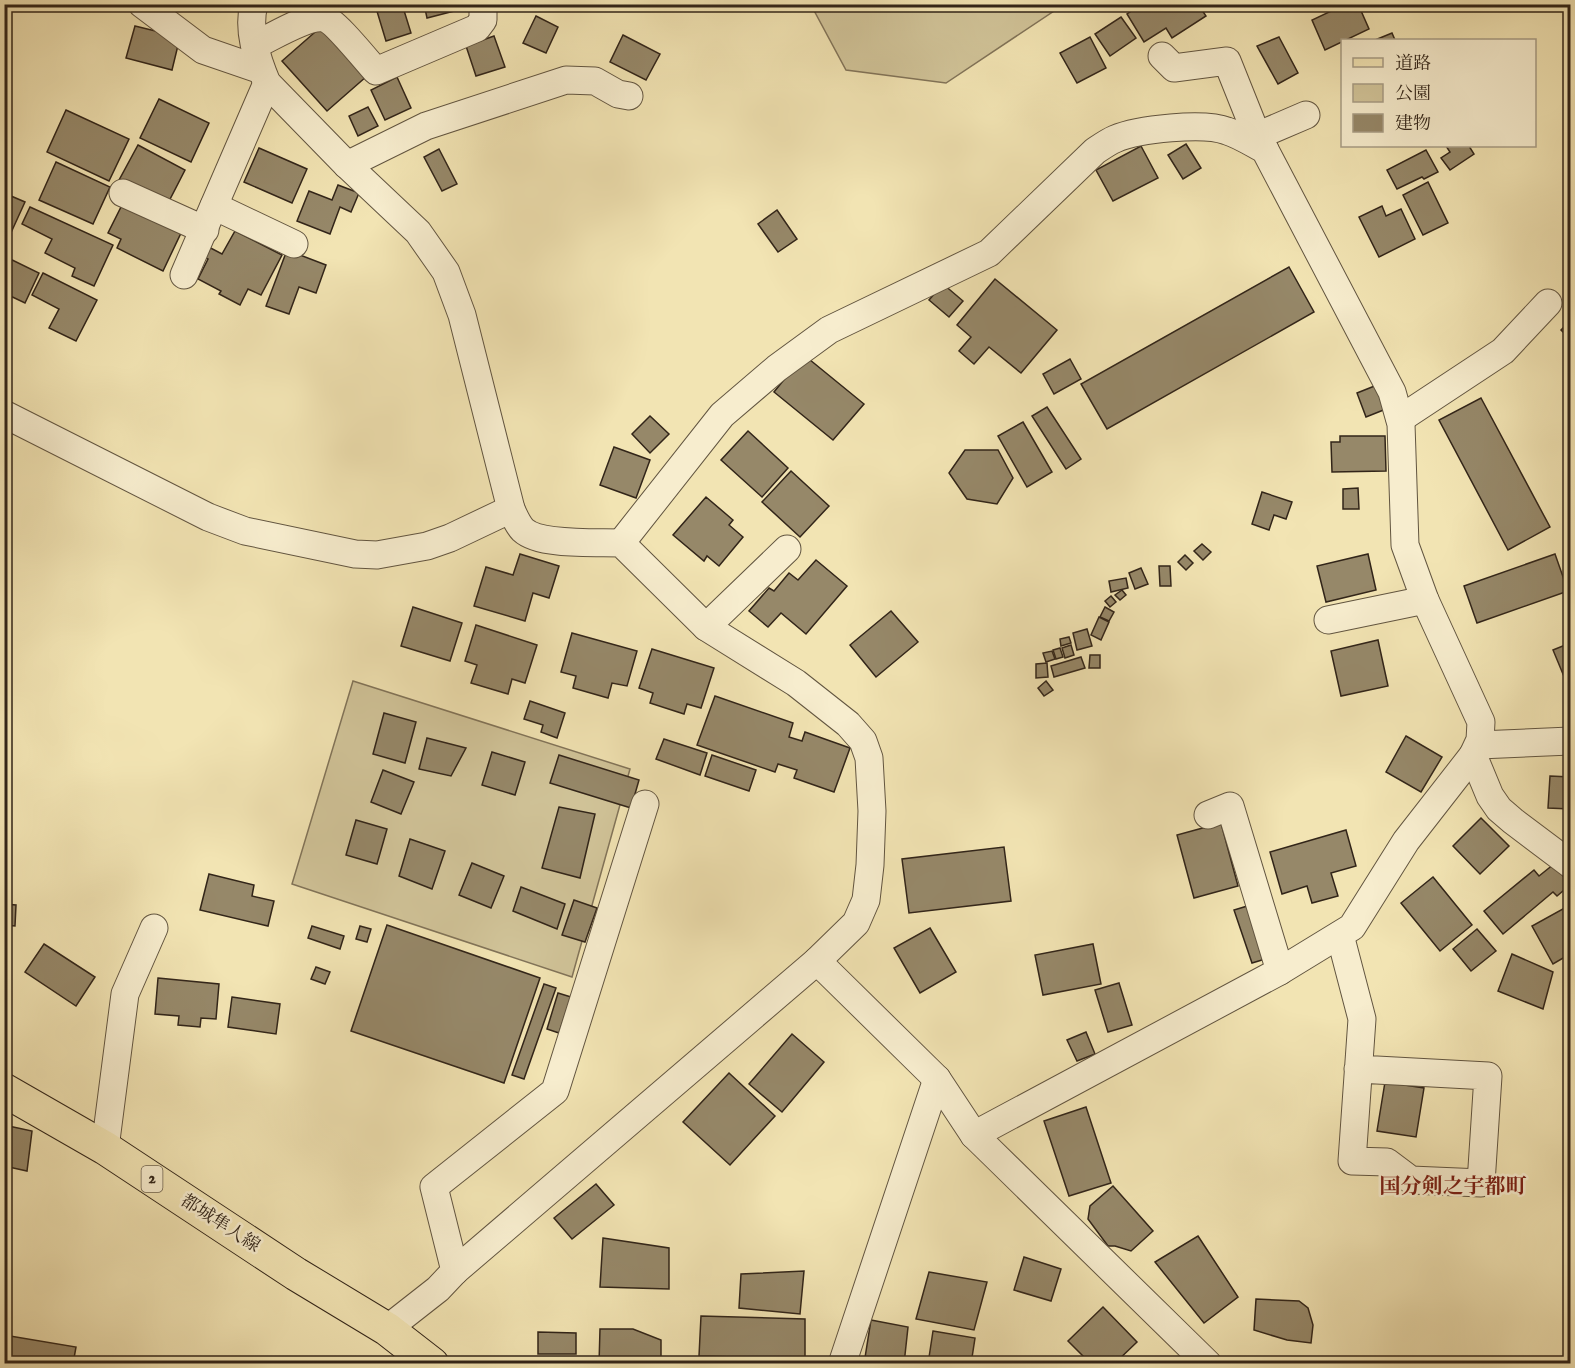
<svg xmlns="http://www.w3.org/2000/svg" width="1575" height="1368" font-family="'IM FELL English','Noto Serif JP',serif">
<rect width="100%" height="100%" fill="#f2e4b3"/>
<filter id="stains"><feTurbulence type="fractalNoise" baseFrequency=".00333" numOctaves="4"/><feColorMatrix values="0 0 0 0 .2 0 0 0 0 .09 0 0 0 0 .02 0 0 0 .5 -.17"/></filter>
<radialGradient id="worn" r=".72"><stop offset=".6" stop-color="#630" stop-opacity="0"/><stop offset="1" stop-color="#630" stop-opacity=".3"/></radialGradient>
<g fill="#d1c499" stroke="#827459" stroke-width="1.5">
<polygon points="811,5 810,5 1063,5 946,83 846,70"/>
<polygon points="353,681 630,769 572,977 292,884"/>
</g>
<g fill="#968869" stroke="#322519" stroke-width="1.5">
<polygon points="387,4 402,4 411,33 386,41 376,8"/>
<polygon points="424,4 474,4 474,6 427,18"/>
<polygon points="1142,4 1198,4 1206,16 1172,38 1166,28 1144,42 1127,14"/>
<polygon points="1346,4 1358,4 1369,29 1325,50 1312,20"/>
<polygon points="536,16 558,27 546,53 523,43"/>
<polygon points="1121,17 1136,38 1110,56 1095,34"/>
<polygon points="135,26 180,37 172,70 126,58"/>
<polygon points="322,26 367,76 327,111 282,61"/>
<polygon points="1392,33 1395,40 1375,40"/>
<polygon points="623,35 660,54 646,80 610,62"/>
<polygon points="494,36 505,67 476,76 466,46"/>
<polygon points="1090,37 1106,68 1077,83 1060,53"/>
<polygon points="1279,37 1298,73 1278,84 1257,46"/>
<polygon points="397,77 411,108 385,120 371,90"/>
<polygon points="159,99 209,123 191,162 140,138"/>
<polygon points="368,107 378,126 358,136 349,116"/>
<polygon points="66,110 129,139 109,181 47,152"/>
<polygon points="1186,144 1201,168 1183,179 1168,155"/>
<polygon points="138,145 185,170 166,207 118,182"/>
<polygon points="1141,146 1158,178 1113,201 1096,170"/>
<polygon points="1446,146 1469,146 1474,154 1450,170 1441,158 1450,152"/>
<polygon points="259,148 307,169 292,203 244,182"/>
<polygon points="439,149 457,184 442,191 424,157"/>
<polygon points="1426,150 1438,172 1424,179 1422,177 1397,189 1387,170"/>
<polygon points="56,162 110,187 93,224 39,200"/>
<polygon points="1428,182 1448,223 1423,235 1403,195"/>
<polygon points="338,185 359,193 351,212 340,207 330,234 297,221 309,191 332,200"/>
<polygon points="4,193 25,202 9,237 4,235"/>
<polygon points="122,205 181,233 163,271 117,248 121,239 108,233"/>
<polygon points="1382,206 1386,216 1401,209 1415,239 1379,257 1359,217"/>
<polygon points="30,207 113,245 94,286 72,276 75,268 45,253 52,239 22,224"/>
<polygon points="777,210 797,239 778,252 758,224"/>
<polygon points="235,231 282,255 261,295 248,289 240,305 219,294 221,291 198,279 208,259 200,255 205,245 222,254"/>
<polygon points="287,250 326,265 316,293 299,287 289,314 266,306"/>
<polygon points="4,256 39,273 25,303 4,293"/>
<polygon points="1289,267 1314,312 1107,429 1081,384"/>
<polygon points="43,273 97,300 76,341 49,328 59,309 32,295"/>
<polygon points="995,279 1057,330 1021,373 989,347 974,364 959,351 971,337 957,325"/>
<polygon points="943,284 963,301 949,317 929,300"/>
<polygon points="1570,321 1570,339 1561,330"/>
<polygon points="804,355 864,404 833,440 774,392"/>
<polygon points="1070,359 1081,379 1054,394 1043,374"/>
<polygon points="1377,385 1386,409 1366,417 1357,393"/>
<polygon points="1481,398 1550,527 1508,550 1439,420"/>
<polygon points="1047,407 1081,459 1066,469 1032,416"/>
<polygon points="650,416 669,434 650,453 632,434"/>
<polygon points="1023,422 1052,472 1027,487 998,436"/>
<polygon points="748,431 788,468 762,497 721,460"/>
<polygon points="1340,436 1385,436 1386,471 1332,472 1331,442 1340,442"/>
<polygon points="614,447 650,460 636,498 600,485"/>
<polygon points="965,450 998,450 1013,478 997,504 967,499 949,473"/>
<polygon points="791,471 829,506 800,537 762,502"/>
<polygon points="1358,488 1359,509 1343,509 1343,489"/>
<polygon points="1262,492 1292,502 1286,519 1274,515 1269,530 1252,524"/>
<polygon points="706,497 733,520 729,525 743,537 719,566 707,556 704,561 673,535"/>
<polygon points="1202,544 1211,552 1203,560 1194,551"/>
<polygon points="520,554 559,566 549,598 533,593 525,621 474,606 486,567 513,575"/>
<polygon points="1368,554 1376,590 1326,602 1317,566"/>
<polygon points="1555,554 1568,591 1477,623 1464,586"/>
<polygon points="1185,555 1193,563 1186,570 1178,562"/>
<polygon points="816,560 847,586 806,634 781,613 768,627 749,611 769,588 774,591 789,573 798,580"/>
<polygon points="1159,566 1170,566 1171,586 1160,586"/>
<polygon points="1141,568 1148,584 1135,589 1129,573"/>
<polygon points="1126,578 1128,588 1111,592 1109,581"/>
<polygon points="1122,590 1126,595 1120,600 1115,595"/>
<polygon points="1111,596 1116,602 1110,607 1105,601"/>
<polygon points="413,607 462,623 450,661 401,646"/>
<polygon points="1105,607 1114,612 1109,621 1100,617"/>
<polygon points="891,611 918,642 876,677 850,645"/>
<polygon points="1099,617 1109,622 1101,640 1091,635"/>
<polygon points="476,625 537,645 525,683 512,679 508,694 471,683 477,665 465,661"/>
<polygon points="1087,629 1092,646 1077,650 1073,633"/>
<polygon points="572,633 637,651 627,686 612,683 608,698 573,688 576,676 561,672"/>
<polygon points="1069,637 1071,643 1061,646 1060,639"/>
<polygon points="1378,640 1388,686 1341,696 1331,651"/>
<polygon points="1570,643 1570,691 1553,650"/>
<polygon points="1071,645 1074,655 1065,658 1062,648"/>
<polygon points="1060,648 1063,657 1056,659 1053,650"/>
<polygon points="652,649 714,668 701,708 687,704 684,714 650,703 653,693 639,688"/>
<polygon points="1052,651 1055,659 1046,662 1043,653"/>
<polygon points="1090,655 1100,655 1100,668 1089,668"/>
<polygon points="1081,657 1085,668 1054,677 1051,666"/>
<polygon points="1047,663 1048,677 1036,678 1036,664"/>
<polygon points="1046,681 1053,690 1044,696 1038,688"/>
<polygon points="715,696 793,723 789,737 802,741 805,732 850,748 834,792 794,778 797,770 778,764 775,772 697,745"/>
<polygon points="530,701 565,713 557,738 541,732 543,725 524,719"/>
<polygon points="384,713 416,722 405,763 373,754"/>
<polygon points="1406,736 1442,757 1421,792 1386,772"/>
<polygon points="427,738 466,748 451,776 419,769"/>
<polygon points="664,739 707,753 700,775 656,759"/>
<polygon points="492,752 525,762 515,795 482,785"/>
<polygon points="559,755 639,780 631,808 550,783"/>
<polygon points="712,755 756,770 749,791 705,776"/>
<polygon points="383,770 414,782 401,814 371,802"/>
<polygon points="1550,776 1570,777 1570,809 1548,808"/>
<polygon points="559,807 595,814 580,878 542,868"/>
<polygon points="1481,818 1509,846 1480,874 1453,846"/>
<polygon points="356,820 387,829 377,864 346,855"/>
<polygon points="1221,823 1238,886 1194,898 1177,835"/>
<polygon points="1346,830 1356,866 1331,873 1338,896 1312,903 1307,886 1282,894 1270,852"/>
<polygon points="410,839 445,851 432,889 399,876"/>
<polygon points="1004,847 1011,901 909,913 902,859"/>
<polygon points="472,863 504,876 491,908 459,895"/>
<polygon points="1554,864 1570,885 1557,896 1553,892 1503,934 1484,911 1534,870 1539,876"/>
<polygon points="209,874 254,885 252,896 274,901 268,926 200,910"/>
<polygon points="1433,877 1472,925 1440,951 1401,903"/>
<polygon points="521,887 565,904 557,929 513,911"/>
<polygon points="574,900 597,908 585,942 562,935"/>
<polygon points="4,904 16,905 15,926 4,925"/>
<polygon points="1254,904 1272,957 1252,963 1234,910"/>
<polygon points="1570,905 1570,954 1553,964 1532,926"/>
<polygon points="387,925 540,978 504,1083 351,1031"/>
<polygon points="312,926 344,936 340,949 308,938"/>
<polygon points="360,926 371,929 367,942 356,939"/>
<polygon points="930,928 956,972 920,993 894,948"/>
<polygon points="1477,929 1496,951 1471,971 1453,949"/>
<polygon points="44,944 95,977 76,1006 25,972"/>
<polygon points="1093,944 1101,984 1043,995 1035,955"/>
<polygon points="1512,954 1553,972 1543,1009 1498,991"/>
<polygon points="316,967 330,972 325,984 311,979"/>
<polygon points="158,978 219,984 216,1019 201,1018 200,1027 178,1025 179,1016 155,1014"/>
<polygon points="1119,983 1132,1025 1108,1032 1095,990"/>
<polygon points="544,984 556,988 524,1079 512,1075"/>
<polygon points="558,993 571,997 559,1033 547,1029"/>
<polygon points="232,997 280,1004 276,1034 228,1027"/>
<polygon points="1086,1032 1095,1054 1077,1061 1067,1040"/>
<polygon points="792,1034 824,1062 782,1112 749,1084"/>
<polygon points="1570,1060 1570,1079 1566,1078"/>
<polygon points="729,1073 775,1116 730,1165 683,1122"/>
<polygon points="1385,1082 1424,1088 1416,1137 1377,1131"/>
<polygon points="1086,1107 1111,1183 1069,1196 1044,1121"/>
<polygon points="1569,1122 1570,1122 1570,1157 1564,1156"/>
<polygon points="4,1125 32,1131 27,1171 4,1166"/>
<polygon points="596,1184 614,1205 572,1239 554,1218"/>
<polygon points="1113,1186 1153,1231 1131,1251 1115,1246 1108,1246 1088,1219 1090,1206"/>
<polygon points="1198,1236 1238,1297 1204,1323 1155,1262"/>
<polygon points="603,1238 669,1248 669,1289 600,1287"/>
<polygon points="1024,1257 1061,1269 1051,1301 1014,1290"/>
<polygon points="804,1271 800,1314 739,1308 741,1274"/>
<polygon points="929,1272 987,1282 974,1330 916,1319"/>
<polygon points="1256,1299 1299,1301 1308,1308 1313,1325 1311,1343 1287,1340 1254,1330"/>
<polygon points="1103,1307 1137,1342 1114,1364 1091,1364 1068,1341"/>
<polygon points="701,1316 805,1319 805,1359 699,1356"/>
<polygon points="871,1320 908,1327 904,1364 864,1364"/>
<polygon points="600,1329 633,1329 661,1340 661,1364 599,1364"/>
<polygon points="933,1331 975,1338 971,1364 928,1364"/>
<polygon points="538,1332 576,1333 576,1354 538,1354"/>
<polygon points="4,1335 76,1347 73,1364 4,1364"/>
</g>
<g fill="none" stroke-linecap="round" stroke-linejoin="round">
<defs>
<g id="minor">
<polyline points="142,4 203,50 261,70"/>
<path d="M254,4C247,30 257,59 267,83L347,165L418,232L446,272L462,315L511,509C514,516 518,525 523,530C540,546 598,542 621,543L706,627L796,683L848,724L863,741L869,758L872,811L870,865L866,900L856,923L817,961L455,1271L438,1289L387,1329"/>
<path d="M255,45C271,38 307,15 324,18C335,21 366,60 376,71L477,28L483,20V4"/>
<polyline points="1162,56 1174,68 1227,61 1257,136 1265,150"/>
<polyline points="1257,136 1306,115"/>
<polyline points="347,165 426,126 566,80 595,81 618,94 629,96"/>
<polyline points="123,193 205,230"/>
<polyline points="214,206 294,244"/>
<polyline points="184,275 267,83"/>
<polyline points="4,414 208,517 245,531 355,554 377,555 427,546 450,538 511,509"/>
<polyline points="1400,419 1503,351 1548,303"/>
<path d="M621,543L722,415L777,368L829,330L989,253L1095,151C1101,147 1108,142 1115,139C1138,129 1204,122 1227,131C1240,135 1252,143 1265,150L1392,392L1401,424L1405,545L1425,600L1481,722L1480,740L1473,755L1490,796L1499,809L1513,821L1570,864"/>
<polyline points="1328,620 1425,600"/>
<polyline points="706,627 787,549"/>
<polyline points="1479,745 1570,741"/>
<polyline points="1208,815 1230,806 1280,971"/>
<polyline points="1340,935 1362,1019 1352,1161 1387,1162 1411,1180 1481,1183 1488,1076 1358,1069"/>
<polyline points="817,961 937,1079 974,1135 1208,1364"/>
<polyline points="974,1135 1280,971 1352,927 1406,841 1473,755"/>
<polyline points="105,1148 125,994 154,928"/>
<polyline points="455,1271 434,1187 555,1091 645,804"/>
<polyline points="842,1364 937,1079"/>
</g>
<polyline id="major" points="4,1090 105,1148 296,1274 387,1329 432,1364"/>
</defs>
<use href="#minor" stroke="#625540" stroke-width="29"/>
<use href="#major" stroke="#322519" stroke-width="35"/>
<use href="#minor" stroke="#f7edce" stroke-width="27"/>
<use href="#major" stroke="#f2e4b3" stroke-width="33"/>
</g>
<g text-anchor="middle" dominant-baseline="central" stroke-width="5" stroke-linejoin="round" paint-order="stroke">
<rect fill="#f7edce" stroke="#6d614f" stroke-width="1.5" x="141.5" y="1166" width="21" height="26" rx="4.5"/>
<g font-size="16" font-weight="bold" fill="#322519">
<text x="152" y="1179">2</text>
</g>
<g font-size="18" fill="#322519" stroke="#f7edce">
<text transform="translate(220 1224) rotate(33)">都城隼人線</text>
</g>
<g font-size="21" font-weight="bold" fill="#7a1f14" stroke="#f7edce">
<text x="1453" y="1187">国分剣之宇都町</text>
</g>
</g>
<rect width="1575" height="1368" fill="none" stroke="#f2e4b3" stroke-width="24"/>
<rect x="6" y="6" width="1563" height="1356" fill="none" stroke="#322519" stroke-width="3"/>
<rect x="12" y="12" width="1551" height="1344" fill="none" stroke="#322519" stroke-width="1.5"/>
<rect x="1341" y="39" width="195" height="108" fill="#f7edce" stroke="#a89d86" stroke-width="1.5"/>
<rect x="1353" y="58" width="30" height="9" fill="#f2e4b3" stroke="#a89d86" stroke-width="1.5"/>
<text x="1395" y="69" font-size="18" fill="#322519">道路</text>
<rect x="1353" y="84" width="30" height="18" fill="#d1c499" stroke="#a89d86" stroke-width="1.5"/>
<text x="1395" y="99" font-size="18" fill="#322519">公園</text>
<rect x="1353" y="114" width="30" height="18" fill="#968869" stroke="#a89d86" stroke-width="1.5"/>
<text x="1395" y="129" font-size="18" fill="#322519">建物</text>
<rect width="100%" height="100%" filter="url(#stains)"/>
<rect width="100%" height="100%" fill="url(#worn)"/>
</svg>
